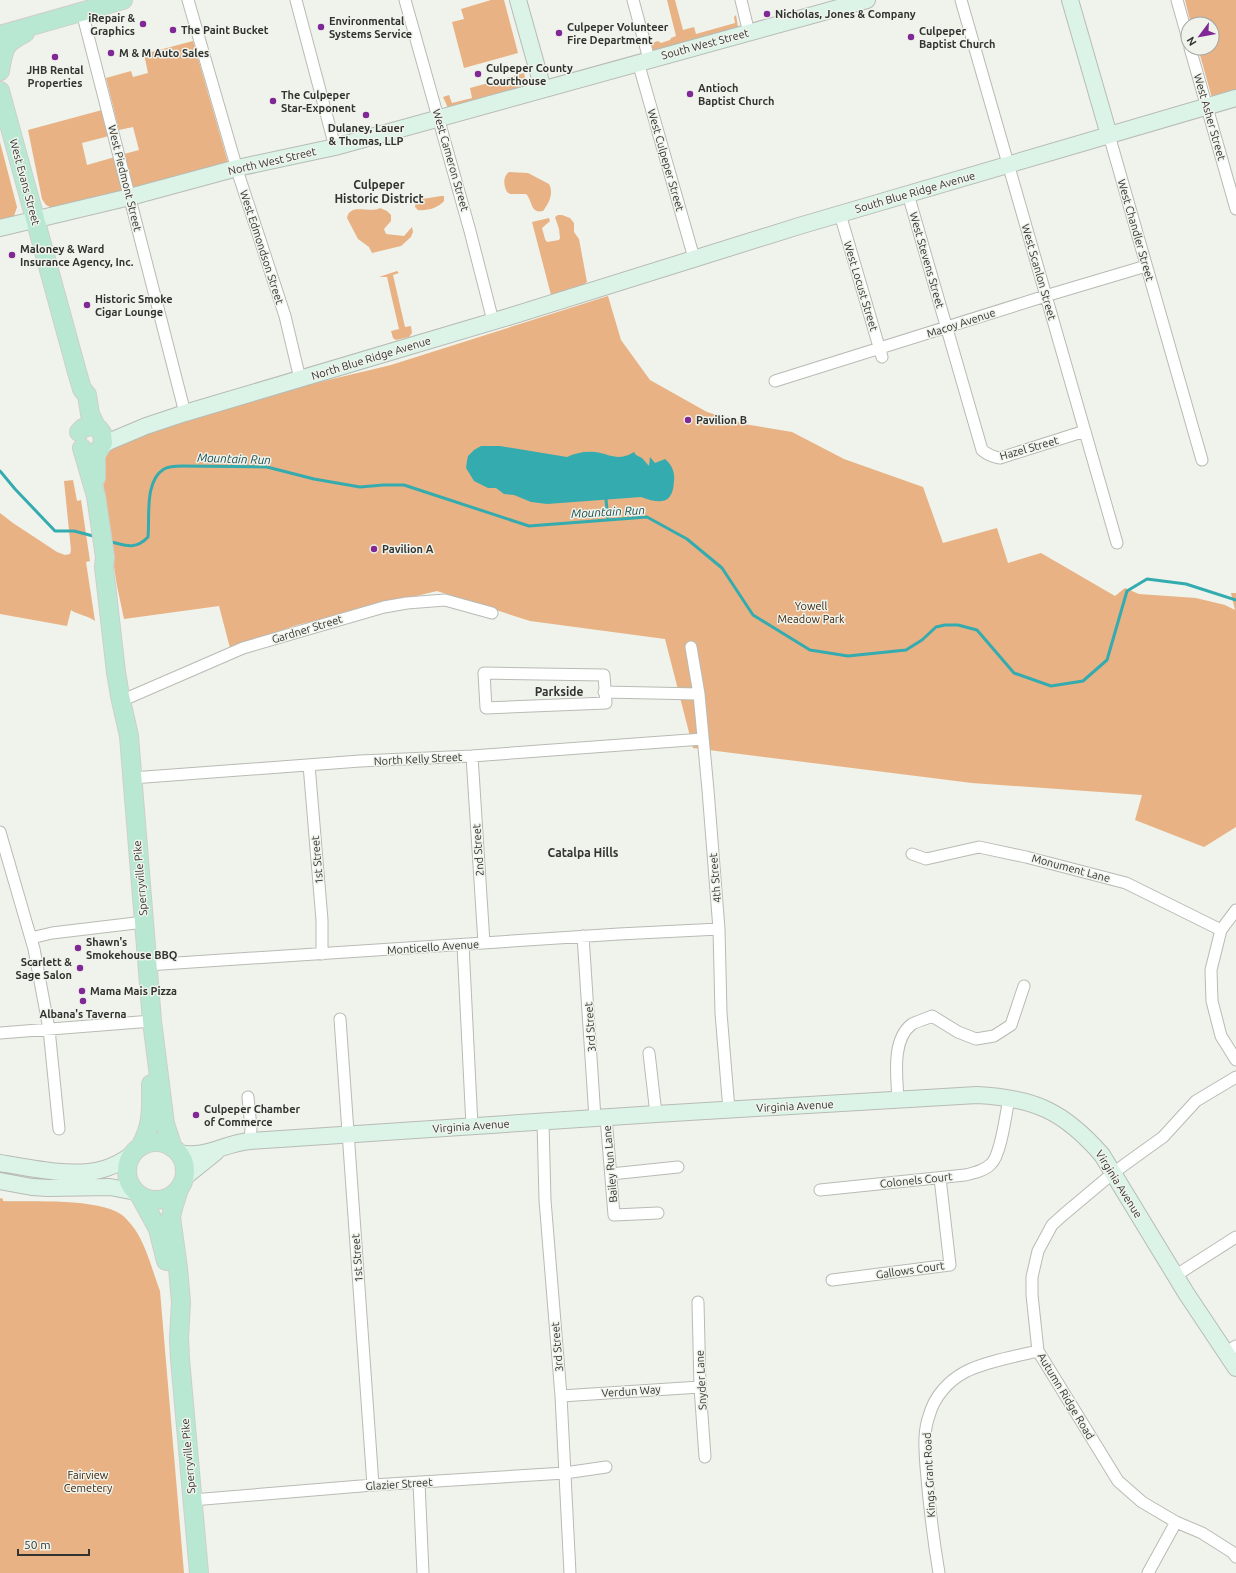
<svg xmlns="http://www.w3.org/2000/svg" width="1236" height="1573" viewBox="0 0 1236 1573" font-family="Ubuntu,sans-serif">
<rect width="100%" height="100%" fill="#eff3eb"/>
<path fill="#e8b284" d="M491,0H504L518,53L464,68L452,22L464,19L461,9Z
M667,0H675L683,30L694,27L696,34L735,23L734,17L736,15L738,27L653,51L650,46L644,23H646L652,43L658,41L661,43L670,40L671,38L676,36Z
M1185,0H1236V91L1212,98L1198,48H1212V24H1191Z
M193,41L229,166L134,191L124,154L139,150L133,127L119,130L106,78L131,71L133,77L148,73L144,54Z
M524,73L527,86L448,108L443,97L449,95L452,103L472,98L470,88Z
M102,110L109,136L82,143L87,165L115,157L124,193L52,208L46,205L42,199L28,130Z
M0,142L17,207L13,219L0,222Z
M509,172L528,173L549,184C554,193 549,203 543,211C530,214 533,201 526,194H510L507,192C504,186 502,177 509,172Z
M441,196H444V201C438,208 427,211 418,210L415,207L416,200Z
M380,208L387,211L391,215V221L384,229L386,234L404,236L412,227L413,232L411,237L401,246L372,253L369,247L358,239L347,218C350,202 370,214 380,208Z
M562,215L570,218L574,223V232L579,239L587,282L582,286L551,295L532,222L549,218L550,221L542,228L545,239L547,242L559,240L560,238L559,229L555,217L558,215Z
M397,271L399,273L393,275L405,327L411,326L412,333L409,337L396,340L393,338L391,331L399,329L387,277H379Z
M608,296L621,340L650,380L707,412L744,424L792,432L844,459L923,487L943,543L997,528L1008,563L1041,553L1115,596L1125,588L1139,594L1196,598L1225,605L1235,610L1231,593H1236V827L1204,847L1135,820L1142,795L972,783L693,748L665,639L530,621L437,591L297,625L230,648L219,606L124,619L117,586L106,514L101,459L108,444L278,392L391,365Z
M73,480L77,501L81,500L90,561L86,562L95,621C87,615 78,615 71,610L67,626L0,614V513L13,523L57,552L65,555L70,554L71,550L64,481Z
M0,1198L3,1199V1201C32,1202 99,1198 122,1215C126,1218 131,1224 134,1228C147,1247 152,1270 160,1291L184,1573H0Z"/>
<path fill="#34acaf" d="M481,446H500L567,457C575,453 585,451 595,452C610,454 618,462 634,452L636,455L642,458L649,466L650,457L655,463L665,459C672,465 675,472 674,481C673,505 660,504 641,497L547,504L531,502L514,495L504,494L496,488H488L474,481L466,468L467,461L468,456L474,450Z"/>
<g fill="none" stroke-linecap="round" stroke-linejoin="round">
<path stroke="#34acaf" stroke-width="3" d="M0,471L15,489L55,531H74L97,537
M606,499L608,520
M108,541C124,545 135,551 148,537C150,518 144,481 164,469C170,466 176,466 182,466L267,467L314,479L360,487L383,485H404L529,526L647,517L687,539L722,568L753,615L810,650L848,656L906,650L922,640L936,627L945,625H958L977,630L1014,673L1051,686L1083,681L1107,660L1127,591L1147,579L1186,584L1236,600"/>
<defs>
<path id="street" d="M188,0L239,176L285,316L300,379
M296,0L335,147
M405,0L470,231L493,321
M633,0L649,59
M741,0L749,33
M961,0L1117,543
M1177,0L1188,39
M82,12L185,413
M1190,48L1236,209
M638,62L694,258
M1109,135L1202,460
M908,194L982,450C988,455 992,457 1000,458L1085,431
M840,214L882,357
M775,381L1052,294L1146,266
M691,647L699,694L708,790L719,929L721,1013L729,1110
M484,673L604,675L606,703L486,708Z
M604,692L699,694
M130,697L243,648L384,607L407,603L445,600L492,613
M472,756L484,943
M309,765L322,920V954
M132,778L360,761L472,756L703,739
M0,832L34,949L49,1029L59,1129
M912,854L926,859L979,847L1026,857L1126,883L1221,930
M1236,910L1221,930L1211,970L1212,1001L1221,1036L1236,1060
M583,936L595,1118
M31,938L52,933L144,922
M463,945L472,1126
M147,965L619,934L719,929
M340,1019L373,1485
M0,1033L152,1021
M649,1053L656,1114
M1236,1077L1196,1101L1163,1137L1113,1173L1063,1215L1052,1225L1038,1251L1032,1277V1295L1038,1351L1118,1481L1142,1502L1176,1522L1202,1533L1232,1552L1236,1557
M248,1097L251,1128L250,1141
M898,1100C897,1077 891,1040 912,1024C918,1021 926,1019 932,1016L958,1032L976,1039L994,1036L1011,1025L1024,986
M606,1117L614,1215L658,1213
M543,1122L545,1200L561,1396L570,1573
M611,1174L678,1167
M820,1190L965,1175C974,1173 984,1171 991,1164C1001,1155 1006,1113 1009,1098
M1175,1276L1236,1237
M832,1280L950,1265L940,1178
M698,1302L700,1387L705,1457
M1225,1353L1236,1346
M561,1396L700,1387
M419,1482L423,1573
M192,1500L373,1485L565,1473L606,1467
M939,1573C933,1538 929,1503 926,1467C925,1450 923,1432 929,1416C934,1397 948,1381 965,1372C983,1362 1017,1356 1038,1351
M1148,1573L1176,1522"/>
<path id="secondary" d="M518,0L543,89
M1070,0L1109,135
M0,228L130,197L237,168L335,147L867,0
M101,446L108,442L146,426L185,413L508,317L799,226L1236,98
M179,1153C206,1159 224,1143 250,1141L656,1114L977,1095C1034,1098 1064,1111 1102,1155L1186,1293L1236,1368
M0,1163C28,1168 72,1177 100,1170C113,1167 123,1161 133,1154
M185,1177L216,1152
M0,1181L32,1187L48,1188L110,1187L136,1192"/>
<path id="primary" d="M0,35L123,0
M0,71C4,47 4,44 25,33
M0,91L77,372L82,389L87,395L90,414L96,427
M79,432L83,428L91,426L98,428L102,433L103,443L96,455V478
M82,448L96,496L105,557L104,567L116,672L120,696L129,736L152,1021L165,1124L173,1148
M127 1171a29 29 0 1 1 58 0a29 29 0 1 1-58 0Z
M140,1147C153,1124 151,1109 151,1084
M179,1189L173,1208L171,1217L178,1268L181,1302L179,1338L180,1359L199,1573
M140,1196L158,1229L166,1261"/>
</defs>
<use href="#street" stroke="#b8bbb4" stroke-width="13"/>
<use href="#secondary" stroke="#b8bbb4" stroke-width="18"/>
<use href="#primary" stroke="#cecece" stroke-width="20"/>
<use href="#street" stroke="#fff" stroke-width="11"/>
<use href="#secondary" stroke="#dcf4e8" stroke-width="16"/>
<use href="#primary" stroke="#b9e8d2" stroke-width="18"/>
</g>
<g fill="#802895" stroke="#eff3eb" stroke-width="1.5">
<circle cx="767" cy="14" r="4"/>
<circle cx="143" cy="24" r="4"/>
<circle cx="321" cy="27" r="4"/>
<circle cx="173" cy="30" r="4"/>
<circle cx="559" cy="33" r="4"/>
<circle cx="911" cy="37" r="4"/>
<circle cx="111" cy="53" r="4"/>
<circle cx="55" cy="57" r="4"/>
<circle cx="478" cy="74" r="4"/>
<circle cx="690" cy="94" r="4"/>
<circle cx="273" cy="101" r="4"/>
<circle cx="366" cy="115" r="4"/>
<circle cx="12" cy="255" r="4"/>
<circle cx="87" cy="305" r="4"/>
<circle cx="688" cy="420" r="4"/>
<circle cx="374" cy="549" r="4"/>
<circle cx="78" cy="948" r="4"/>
<circle cx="80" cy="968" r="4"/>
<circle cx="82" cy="991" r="4"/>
<circle cx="83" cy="1001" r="4"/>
<circle cx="196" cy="1115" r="4"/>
</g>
<g text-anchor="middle" stroke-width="3" stroke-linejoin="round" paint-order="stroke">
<g font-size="11" font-weight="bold" fill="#333431" stroke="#eff3eb" text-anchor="start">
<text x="775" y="18">Nicholas, Jones &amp; Company</text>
<text x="135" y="22" text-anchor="end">iRepair &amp;<tspan x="135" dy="13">Graphics</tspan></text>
<text x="329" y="25">Environmental<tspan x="329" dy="13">Systems Service</tspan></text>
<text x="567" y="31">Culpeper Volunteer<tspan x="567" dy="13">Fire Department</tspan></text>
<text x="181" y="34">The Paint Bucket</text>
<text x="919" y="35">Culpeper<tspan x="919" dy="13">Baptist Church</tspan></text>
<text x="119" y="57">M &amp; M Auto Sales</text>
<text x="486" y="72">Culpeper County<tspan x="486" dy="13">Courthouse</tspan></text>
<text x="55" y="74" text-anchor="middle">JHB Rental<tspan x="55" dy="13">Properties</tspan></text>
<text x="698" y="92">Antioch<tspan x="698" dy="13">Baptist Church</tspan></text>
<text x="281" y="99">The Culpeper<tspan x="281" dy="13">Star-Exponent</tspan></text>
<text x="366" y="132" text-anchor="middle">Dulaney, Lauer<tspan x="366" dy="13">&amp; Thomas, LLP</tspan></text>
<text x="20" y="253">Maloney &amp; Ward<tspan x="20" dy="13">Insurance Agency, Inc.</tspan></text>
<text x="95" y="303">Historic Smoke<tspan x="95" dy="13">Cigar Lounge</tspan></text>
<text x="696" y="424">Pavilion B</text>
<text x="382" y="553">Pavilion A</text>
<text x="86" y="946">Shawn's<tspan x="86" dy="13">Smokehouse BBQ</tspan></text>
<text x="72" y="966" text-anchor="end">Scarlett &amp;<tspan x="72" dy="13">Sage Salon</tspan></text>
<text x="90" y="995">Mama Mais Pizza</text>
<text x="83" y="1018" text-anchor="middle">Albana's Taverna</text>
<text x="204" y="1113">Culpeper Chamber<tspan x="204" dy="13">of Commerce</tspan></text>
</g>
<g font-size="11" fill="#333431" stroke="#eff3eb">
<text transform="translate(705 44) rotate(-15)" y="4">South West Street</text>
<text transform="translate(1210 117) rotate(74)" y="4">West Asher Street</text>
<text transform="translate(451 160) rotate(74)" y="4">West Cameron Street</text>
<text transform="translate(666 160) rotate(74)" y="4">West Culpeper Street</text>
<text transform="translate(272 161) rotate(-13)" y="4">North West Street</text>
<text transform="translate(125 178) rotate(76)" y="4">West Piedmont Street</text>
<text transform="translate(25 182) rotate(75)" y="4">West Evans Street</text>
<text transform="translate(915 192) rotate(-16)" y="4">South Blue Ridge Avenue</text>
<text transform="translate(1136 230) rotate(74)" y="4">West Chandler Street</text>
<text transform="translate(262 247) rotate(72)" y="4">West Edmondson Street</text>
<text transform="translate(927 260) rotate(74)" y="4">West Stevens Street</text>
<text transform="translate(1039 272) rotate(74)" y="4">West Scanlon Street</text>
<text transform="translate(861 286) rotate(73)" y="4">West Locust Street</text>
<text transform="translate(961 323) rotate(-18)" y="4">Macoy Avenue</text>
<text transform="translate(371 358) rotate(-17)" y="4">North Blue Ridge Avenue</text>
<text transform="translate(1029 448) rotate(-16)" y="4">Hazel Street</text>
<text transform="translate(307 629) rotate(-17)" y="4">Gardner Street</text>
<text transform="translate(418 759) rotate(-3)" y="4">North Kelly Street</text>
<text transform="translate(478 850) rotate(-94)" y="4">2nd Street</text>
<text transform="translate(317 860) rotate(-95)" y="4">1st Street</text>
<text transform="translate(1071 868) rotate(15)" y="4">Monument Lane</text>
<text transform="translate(140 878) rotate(-95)" y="4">Sperryville Pike</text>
<text transform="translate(715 878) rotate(-95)" y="4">4th Street</text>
<text transform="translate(433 947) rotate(-4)" y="4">Monticello Avenue</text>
<text transform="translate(590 1027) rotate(-94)" y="4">3rd Street</text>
<text transform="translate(795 1106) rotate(-3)" y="4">Virginia Avenue</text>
<text transform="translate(471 1126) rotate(-4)" y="4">Virginia Avenue</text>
<text transform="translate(610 1164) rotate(-95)" y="4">Bailey Run Lane</text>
<text transform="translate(916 1180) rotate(-6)" y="4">Colonels Court</text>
<text transform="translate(1119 1184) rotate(58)" y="4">Virginia Avenue</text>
<text transform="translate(357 1258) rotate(-94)" y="4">1st Street</text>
<text transform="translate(910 1270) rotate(-8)" y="4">Gallows Court</text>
<text transform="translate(557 1347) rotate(-95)" y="4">3rd Street</text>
<text transform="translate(701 1380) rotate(-93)" y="4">Snyder Lane</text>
<text transform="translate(631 1391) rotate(-4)" y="4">Verdun Way</text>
<text transform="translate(1066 1396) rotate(59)" y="4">Autumn Ridge Road</text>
<text transform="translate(188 1456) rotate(-95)" y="4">Sperryville Pike</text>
<text transform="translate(929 1475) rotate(-93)" y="4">Kings Grant Road</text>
<text transform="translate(399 1484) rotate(-4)" y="4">Glazier Street</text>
</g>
<g font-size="11" fill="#3c230a" stroke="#eff3eb">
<text x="811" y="610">Yowell<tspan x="811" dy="13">Meadow Park</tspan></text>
<text x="88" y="1479">Fairview<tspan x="88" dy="13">Cemetery</tspan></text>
</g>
<g font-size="12" font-weight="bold" fill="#333431" stroke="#eff3eb">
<text x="379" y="189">Culpeper<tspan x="379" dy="14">Historic District</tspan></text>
<text x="559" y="696">Parkside</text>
<text x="583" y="857">Catalpa Hills</text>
</g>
<g font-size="12" font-style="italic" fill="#1a4c4e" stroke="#eff3eb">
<text transform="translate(234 459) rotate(2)" y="4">Mountain Run</text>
<text transform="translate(608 512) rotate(-3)" y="4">Mountain Run</text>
</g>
</g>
<g transform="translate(1200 36) rotate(238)"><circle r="19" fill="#eff3eb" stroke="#a4a7a1"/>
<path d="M0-3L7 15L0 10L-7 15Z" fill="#802895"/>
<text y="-6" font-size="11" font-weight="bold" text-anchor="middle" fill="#333431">N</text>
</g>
<path d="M18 1549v6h71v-6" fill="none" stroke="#333431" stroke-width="2"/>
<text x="24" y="1549" font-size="12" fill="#333431" stroke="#eff3eb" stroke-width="3" paint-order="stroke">50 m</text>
</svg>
